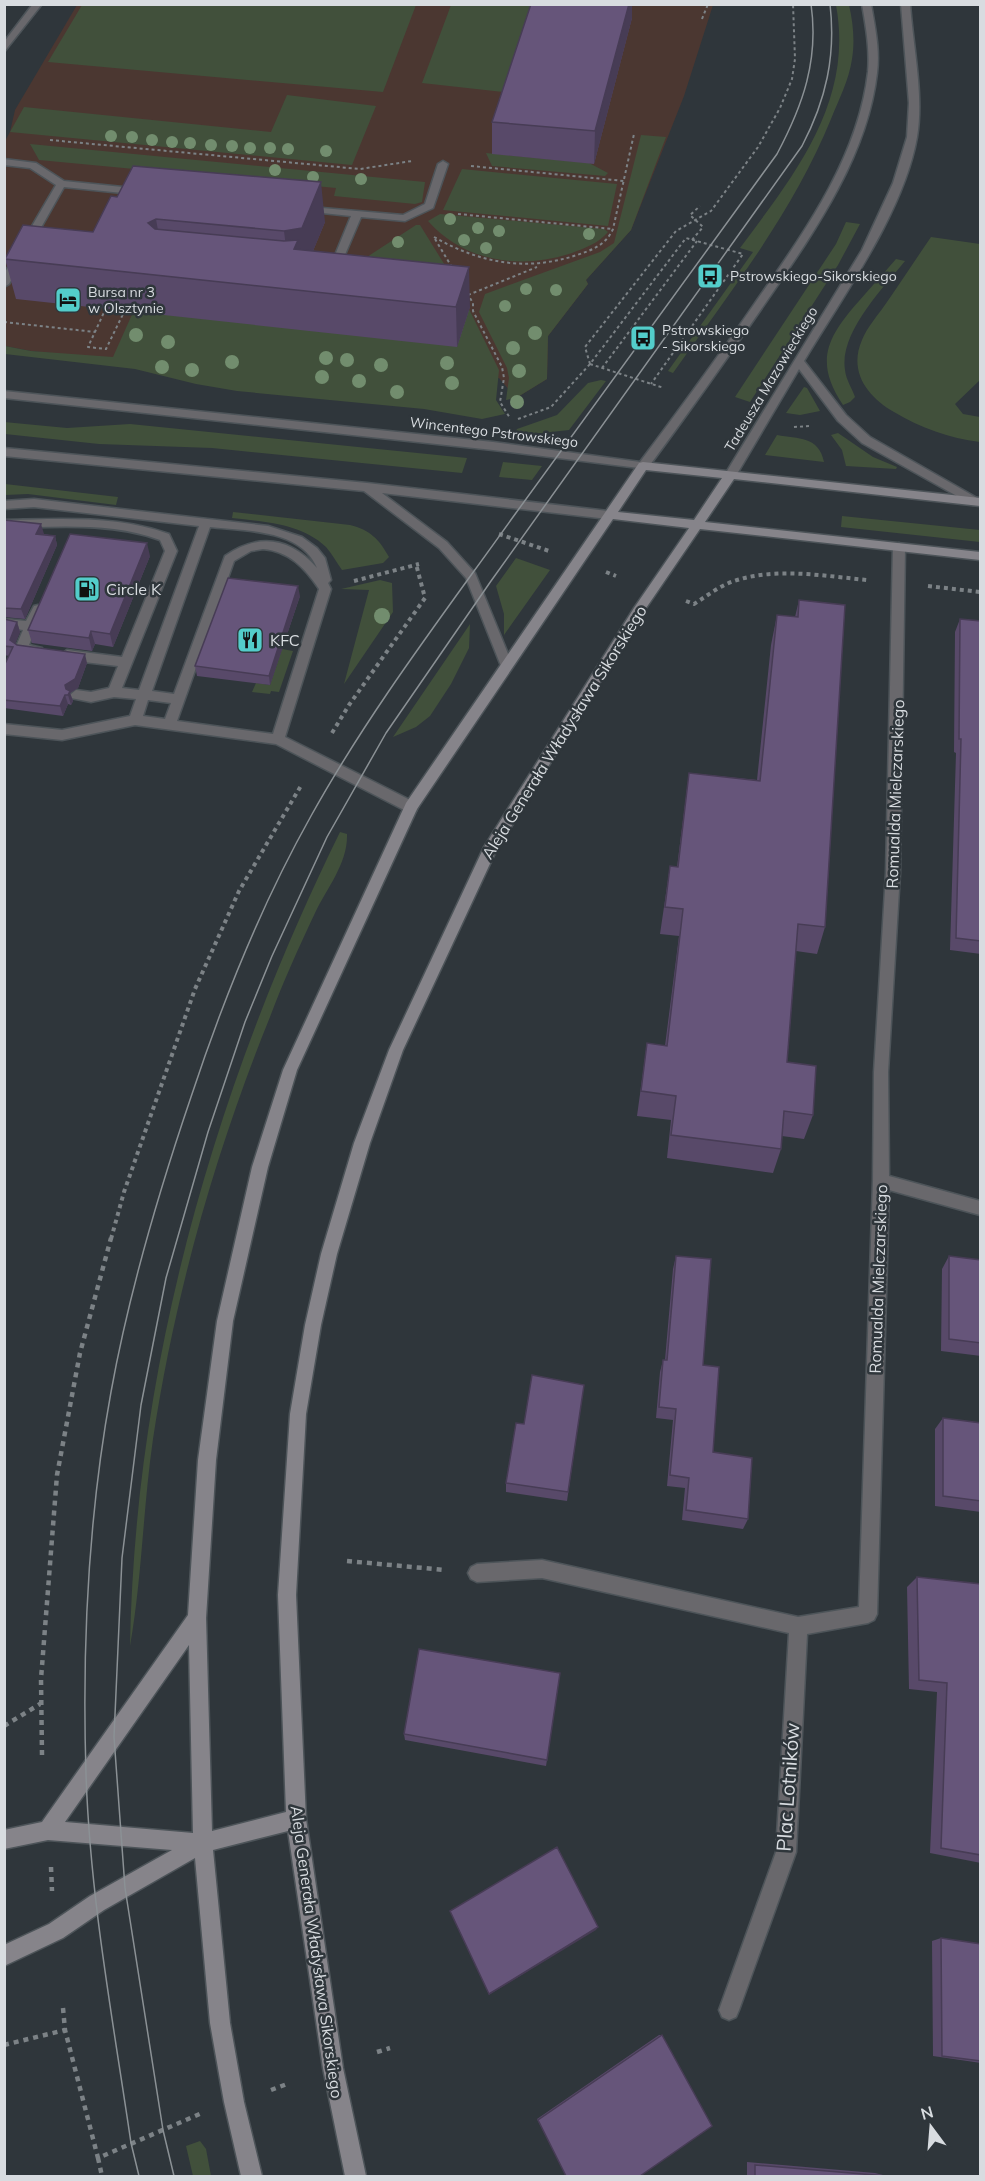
<svg xmlns="http://www.w3.org/2000/svg" width="985" height="2181" viewBox="0 0 985 2181" font-family="Mulish,sans-serif">
<rect width="100%" height="100%" fill="#2f363b"/>
<path fill="#4b3731" d="M77,5H713L684,96L631,230L586,280L588,284L548,336L547,379L516,398L499,378L424,390L31,351L5,346L4,143L10,132L15,110Z"/>
<path fill="#41503b" d="M82,5V4L416,5L383,92L48,62Z
M451,5H533L512,93L422,83Z
M836,5H849C853,22 855,41 852,59C849,80 839,99 831,119C793,212 731,291 673,373L668,371L753,252L740,248C794,175 854,102 836,5Z
M287,95L376,106L352,165L10,132L24,107L271,132Z
M641,135L666,137L631,230L586,280L588,284L548,336L547,379L516,398L506,400L509,378L507,368L479,312L485,294L600,252L614,243Z
M30,144L425,182L422,202L415,204L334,196L336,188L39,160Z
M486,153L589,163L608,173L605,176L492,166Z
M462,169L617,184L608,226L443,210Z
M440,214L604,229L608,232C599,243 585,248 572,253C521,270 464,262 428,221Z
M846,222L860,224L838,265L750,402L735,397L836,244Z
M416,225H420L464,296L347,270Z
M931,237L980,244V380L955,404L963,414L980,417V442C949,438 921,428 894,412C868,397 848,372 862,340C867,327 879,314 887,302C902,280 916,259 931,237Z
M896,259L905,261C883,288 839,333 845,370C846,380 852,388 855,397L850,402L843,405C814,362 827,337 859,301C871,287 884,273 896,259Z
M469,309L499,370L496,400L505,414L482,419L424,409L237,391L196,384L135,369L5,354V346L31,351L113,357L134,310Z
M601,380L606,381L569,430L533,434L515,433L517,429L557,415L588,383Z
M804,387L807,388L820,411L800,415L786,413Z
M4,422L67,428L130,424L467,458L462,473L212,448L99,444L5,434Z
M838,433L873,457L897,467L896,469L846,466L842,450L831,435Z
M777,435C798,439 819,436 824,462L765,455Z
M503,462L542,466L532,480L499,477Z
M4,484H5L118,497L116,505L28,494L5,495Z
M233,512L350,525C370,530 379,539 389,557L383,563L342,570C337,563 332,554 326,547C301,523 264,522 232,518Z
M842,516L980,530V542L841,527Z
M516,558L550,570L504,635V614L496,586Z
M380,580L392,583L393,612L344,684L369,590L341,589Z
M470,624L469,648L451,684L430,716L416,727L393,737Z
M282,649L293,651L279,692L271,691L270,694L252,692L256,683L270,685Z
M340,832L347,834C348,863 327,888 315,913C299,947 283,982 270,1017C215,1153 175,1294 153,1439C143,1508 142,1578 130,1646C135,1364 216,1084 340,832Z
M200,2141L206,2149L211,2176H193L186,2146Z"/>
<g fill="none" stroke-linecap="round" stroke-linejoin="round">
<defs>
<path id="service" d="M33,4H42L4,52V42Z
M4,159L36,163L64,181L142,189L147,192L142,195L64,187L9,284L4,287V274L56,185L30,168L4,165Z
M443,161L448,164L433,208L405,221L361,217L341,264L330,269H322V265L333,260L351,216L303,211L298,208L299,206L403,215L425,204L438,164Z
M34,499L268,526L302,537L317,548L325,558L331,580L328,583L331,589L285,737L416,803L418,807L416,811H406L276,744L135,725L62,740L4,734V724L62,730L130,716L136,699L114,697L91,702L71,698L70,695L76,690L91,692L109,688L118,666L67,660L61,655L67,650L122,657L165,551L160,540C112,522 55,527 4,528V520C60,519 117,515 169,534L177,551L122,688L139,690L199,526L34,507L4,509V501ZM210,527C246,531 301,529 317,568C290,537 258,533 225,556L174,694L152,691ZM263,549C289,551 305,568 319,589L273,734L177,721L234,561L251,551ZM148,700L171,703L165,719L143,716Z
M38,605L44,609L29,645L42,648L44,651L38,655L17,652L15,649L23,630L4,627V619L26,621L34,606Z"/>
<path id="minor" d="M899,543L905,547L900,873L888,1072L889,1176L980,1201V1215L889,1190L877,1614L874,1620L868,1623L807,1634L796,1852L739,2010L736,2017L729,2020L722,2017L719,2010L776,1852L789,1633L542,1578L477,1582L471,1579L468,1573L471,1567L477,1564L542,1560L798,1617L859,1607L873,1181L874,1072L886,873L893,547Z"/>
<path id="tertiary" d="M862,4H871C875,27 880,50 877,73C867,159 812,235 764,305C726,360 687,415 647,469L493,450L4,398V391L493,442L640,462C679,410 718,357 755,303C803,234 858,159 868,72C870,50 866,27 862,4Z
M901,4H910C913,47 924,95 917,137C904,212 843,296 804,361L846,415L870,437L977,498V504L973,505L862,443L838,421L799,369L734,479H726L724,476L862,250L893,183L907,137L909,103Z
M4,448L367,483L608,511L614,515L608,519L382,493L447,542L475,573L513,666L507,671L501,666L466,578L439,548L364,491L4,456Z"/>
<path id="secondary" d="M643,462L980,498V506L734,479L705,522L980,552V560L700,529L642,614L495,853L403,1050L370,1143L337,1254L321,1325L306,1414L296,1595L306,1819L343,2068L366,2176H345L323,2068L288,1831L213,1850L230,2023L244,2102L262,2176H241L224,2102L210,2023L195,1858L104,1910L63,1938L4,1966V1945L49,1924L90,1896L172,1850L48,1840L4,1849V1830L42,1822L188,1615L198,1460L217,1321L252,1167L283,1070L406,803L639,463ZM646,470L722,478L694,520L618,512ZM613,519L689,528L634,608L484,847L389,1050L354,1143L321,1254L305,1325L290,1414L278,1595L286,1812L212,1831L206,1618L216,1460L233,1321L268,1167L297,1070L417,809ZM189,1645L193,1833L65,1822Z"/>
</defs>
<use href="#service" stroke="#4d5459" stroke-width="3"/>
<use href="#minor" stroke="#4d5459" stroke-width="3"/>
<use href="#tertiary" stroke="#4d5459" stroke-width="3"/>
<use href="#secondary" stroke="#4d5459" stroke-width="3"/>
<path stroke="#7c8286" stroke-width="2" stroke-dasharray="3 3" stroke-linecap="butt" d="M702,19L708,4
M50,140L360,169L412,161
M471,166L624,181
M458,214L613,229
M434,237C480,263 526,272 577,255C592,250 606,245 613,229L634,134
M435,239L453,269
M692,240L703,227L690,215L700,206
M467,293L473,303V311L502,367L504,378L500,402L510,418
M468,295L537,267
M106,308L88,347L106,349L125,310
M4,322L95,332
M590,364L585,347L676,231L711,211L758,147L780,108L792,79L795,59L793,4
M590,364L664,388
M602,368L697,241
M518,419L551,407L590,364L686,238L743,254L651,384
M794,427L810,426"/>
<path stroke="#7c8286" stroke-width="4" stroke-dasharray="4 4" stroke-linecap="butt" d="M499,534L549,551
M606,572L616,576
M354,581L419,564
M928,586L980,592
M686,601L694,604C707,596 719,586 734,581C776,567 824,576 867,580
M332,733L349,705L425,598L416,564
M111,1239L124,1192L195,989L239,891L302,784"/>
<path stroke="#7c8286" stroke-width="4.5" stroke-dasharray="5 5" stroke-linecap="butt" d="M347,1561L445,1570
M4,1726L40,1704
M42,1755L41,1679L57,1475L80,1353L111,1238
M51,1867L52,1891
M63,2008L65,2030L98,2158L202,2113
M4,2045L65,2030
M377,2052L390,2048
M271,2090L287,2084
M98,2158L102,2176"/>
<use href="#service" fill="#69686c" fill-rule="evenodd"/>
<use href="#minor" fill="#69686c" fill-rule="evenodd"/>
<use href="#tertiary" fill="#69686c" fill-rule="evenodd"/>
<use href="#secondary" fill="#86848a" fill-rule="evenodd"/>
<path stroke="#8b9195" stroke-width="1.5" d="M139,2176L131,2143C113,2020 90,1898 86,1774C82,1647 88,1518 111,1392C129,1292 158,1194 191,1097C223,1000 261,905 311,816C370,710 443,615 513,517C601,396 689,275 777,154C803,105 819,60 811,4
M174,2176L163,2130L125,1888L114,1737L122,1558L141,1405L166,1278L208,1132L245,1022L272,956L327,837L386,733L491,581L802,146C826,100 836,56 830,4"/>
</g>
<g fill="#728d6e">
<circle cx="111" cy="136" r="6"/>
<circle cx="132" cy="137" r="6"/>
<circle cx="152" cy="140" r="6"/>
<circle cx="172" cy="142" r="6"/>
<circle cx="190" cy="143" r="6"/>
<circle cx="211" cy="145" r="6"/>
<circle cx="232" cy="146" r="6"/>
<circle cx="250" cy="148" r="6"/>
<circle cx="270" cy="148" r="6"/>
<circle cx="288" cy="149" r="6"/>
<circle cx="326" cy="151" r="6"/>
<circle cx="275" cy="170" r="6"/>
<circle cx="313" cy="177" r="6"/>
<circle cx="361" cy="179" r="6"/>
<circle cx="450" cy="219" r="6"/>
<circle cx="478" cy="228" r="6"/>
<circle cx="499" cy="231" r="6"/>
<circle cx="589" cy="234" r="6"/>
<circle cx="464" cy="240" r="6"/>
<circle cx="398" cy="242" r="6"/>
<circle cx="486" cy="248" r="6"/>
<circle cx="526" cy="289" r="6"/>
<circle cx="556" cy="290" r="6"/>
<circle cx="505" cy="306" r="6"/>
<circle cx="535" cy="333" r="7"/>
<circle cx="136" cy="335" r="7"/>
<circle cx="168" cy="342" r="7"/>
<circle cx="513" cy="348" r="7"/>
<circle cx="326" cy="358" r="7"/>
<circle cx="347" cy="360" r="7"/>
<circle cx="232" cy="362" r="7"/>
<circle cx="447" cy="363" r="7"/>
<circle cx="381" cy="365" r="7"/>
<circle cx="162" cy="367" r="7"/>
<circle cx="192" cy="370" r="7"/>
<circle cx="519" cy="371" r="7"/>
<circle cx="322" cy="377" r="7"/>
<circle cx="359" cy="381" r="7"/>
<circle cx="452" cy="383" r="7"/>
<circle cx="397" cy="392" r="7"/>
<circle cx="517" cy="402" r="7"/>
<circle cx="382" cy="616" r="8"/>
</g>
<path fill="#584969" d="M531,4H632V18L594,164L492,154V122Z
M111,196L325,222L313,251L470,307L457,347L16,299L5,259L93,232Z
M4,520L44,534L55,536L57,545L25,619L4,617Z
M150,556L113,647L95,644L92,651L32,643L28,630Z
M300,596L270,685L197,676L195,666Z
M799,600L825,927L817,954L796,951L787,1062L813,1115L804,1139L782,1136L781,1149L773,1173L667,1158L671,1120L637,1116L647,1043L665,1046L679,936L660,934L670,866L677,867L689,773L757,780L771,645L777,615L795,617Z
M4,619L17,622L20,632L15,644L17,645L87,663L78,688L70,693L73,701L71,705L68,704L63,716L4,708V666L9,656L4,655Z
M960,619L981,621V954L950,950L956,753L954,752L955,632Z
M676,1256L703,1365L713,1452L748,1519L743,1529L682,1520L685,1488L667,1486L673,1420L656,1418L660,1372L663,1360H665L673,1269Z
M949,1256L981,1260V1356L941,1351L942,1269Z
M584,1385L567,1501L506,1492V1483L524,1424Z
M943,1418L981,1423V1512L935,1506V1429Z
M917,1577L981,1584V1863L930,1853L937,1692L909,1689L907,1587Z
M404,1734L547,1760L546,1766L405,1740Z
M941,1938L981,1944V2063L933,2056L932,1941Z
M659,2035H662L566,2176L537,2119Z
M747,2162L875,2173L887,2176H747Z"/>
<path fill="#473c55" d="M629,4H632V18L594,164L595,131Z
M321,182L325,222L306,268L289,271L284,231Z
M156,219L163,259L148,223Z
M469,267L470,307L457,347L456,307Z
M41,524L44,534H36Z
M55,536L57,545L25,619L21,609Z
M147,543L150,556L113,647L110,634Z
M298,586L300,596L270,685L269,676Z
M17,622L20,632L13,649L10,640Z
M91,631L95,644L92,651L89,638Z
M85,654L87,663L78,688L70,693L73,701L71,705L65,685Z
M65,695L68,704L63,716L60,706Z
M598,1927L596,1930L489,1995V1994Z"/>
<path fill="#66557a" stroke="#473c55" stroke-width="1.5" d="M531,4H629L595,131L492,122Z
M133,166L321,182L302,228L284,231L156,219L148,223L155,229L284,241L298,240L294,249L469,267L456,307L5,259L23,225L93,232L111,196L117,197Z
M4,520L41,524L36,534L55,536L21,609L4,608Z
M70,534L147,543L110,634L91,631L89,638L28,630Z
M228,578L298,586L269,676L195,666Z
M799,600L845,605L825,927L798,924L787,1062L816,1066L813,1115L784,1111L781,1149L671,1135L676,1096L641,1091L647,1043L667,1046L683,909L665,907L670,866L678,867L689,773L760,781L777,615L798,617Z
M4,619L17,622L10,640L17,645L85,654L75,679L65,685L66,689L70,691L68,695H65L60,706L4,700V666L13,647L4,646Z
M960,619L981,621V941L956,938L961,739H959Z
M676,1256L711,1259L703,1365L719,1367L713,1452L752,1458L748,1519L686,1510L689,1478L670,1475L676,1409L659,1407L663,1360H667Z
M949,1256L981,1260V1343L949,1339Z
M532,1375L584,1385L568,1492L506,1483L516,1423L524,1424Z
M943,1418L981,1423V1501L943,1496Z
M917,1577L981,1584V1855L941,1848L947,1683L919,1680Z
M419,1649L560,1673L547,1760L404,1734Z
M557,1847L598,1927L489,1994L450,1911Z
M941,1938L981,1944V2061L942,2056Z
M662,2035L712,2126L640,2176H566L538,2120Z
M755,2165L886,2176H755Z"/>
<defs>
<symbol id="bus-square" viewBox="-11 -11 22 22"><rect x="-9" y="-9" width="18" height="18" rx="4" fill="#53cdca" stroke="#2f363b"/><path d="M-5-6H5V4H4V6H2V4H-2V6H-4V4H-5ZM-3.5-4V0h7V-4ZM-3.5 1.2v1.5H-2V1.2ZM2 1.2v1.5H3.5V1.2Z" fill="#111"/></symbol>
<symbol id="hotel-square" viewBox="-11 -11 22 22"><rect x="-9" y="-9" width="18" height="18" rx="4" fill="#53cdca" stroke="#2f363b"/><path d="M-6-4.5h1.5V1H6V5H4.5V3h-9V5H-6ZM-4 0a1.8 1.8 0 1 1 3.6 0ZM.5 0V-2.5h3Q6-2.5 6 0Z" fill="#111"/></symbol>
<symbol id="fuel-square" viewBox="-11 -11 22 22"><rect x="-9" y="-9" width="18" height="18" rx="4" fill="#53cdca" stroke="#2f363b"/><path d="M-5.5-6h7V0h2V4h1.3V-2.5L3-4.5l.8-.8L6-3V5H2.5V1h-1V6h-7ZM-4.2-4.7v3.2H.2V-4.7Z" fill="#111"/></symbol>
<symbol id="restaurant-square" viewBox="-11 -11 22 22"><rect x="-9" y="-9" width="18" height="18" rx="4" fill="#53cdca" stroke="#2f363b"/><path d="M-5-6h1v4h1v-4h1v4h1v-4h1v5L-1.5 .5V6h-2V.5L-5-1ZM5-6V6H3V1.5H1.5Q1.5-4 5-6Z" fill="#111"/></symbol>
</defs>
<g fill-rule="evenodd">
<use href="#bus-square" x="695" y="261" width="30" height="30"/>
<use href="#hotel-square" x="53" y="285" width="30" height="30"/>
<use href="#bus-square" x="628" y="323" width="30" height="30"/>
<use href="#fuel-square" x="72" y="574" width="30" height="30"/>
<use href="#restaurant-square" x="235" y="625" width="30" height="30"/>
</g>
<g text-anchor="middle" stroke-width="5" stroke-linejoin="round" paint-order="stroke">
<g font-size="14" fill="#d8dce0" stroke="#2f363b" text-anchor="start">
<text x="730" y="281">Pstrowskiego-Sikorskiego</text>
<text x="88" y="297">Bursa nr 3<tspan x="88" dy="16">w Olsztynie</tspan></text>
<text x="662" y="335">Pstrowskiego<tspan x="662" dy="16">- Sikorskiego</tspan></text>
</g>
<g font-size="14" fill="#d8dce0" stroke="#2f363b">
<text transform="translate(771 379) rotate(-59)" y="5">Tadeusza Mazowieckiego</text>
<text transform="translate(494 432) rotate(7)" y="5">Wincentego Pstrowskiego</text>
</g>
<g font-size="16" fill="#d8dce0" stroke="#2f363b" text-anchor="start">
<text x="106" y="595">Circle K</text>
<text x="270" y="646">KFC</text>
</g>
<g font-size="16" fill="#d8dce0" stroke="#2f363b">
<text transform="translate(564 732) rotate(-58)" y="6">Aleja Generała Władysława Sikorskiego</text>
<text transform="translate(895 794) rotate(-88)" y="6">Romualda Mielczarskiego</text>
<text transform="translate(878 1279) rotate(-88)" y="6">Romualda Mielczarskiego</text>
<text transform="translate(317 1952) rotate(82)" y="6">Aleja Generała Władysława Sikorskiego</text>
</g>
<g font-size="20" fill="#d8dce0" stroke="#2f363b">
<text transform="translate(788 1787) rotate(-86)" y="7">Plac Lotników</text>
</g>
</g>
<rect width="985" height="2181" fill="none" stroke="#d8dce0" stroke-width="12"/>
<g transform="translate(931 2127) rotate(344)" stroke="#2f363b" stroke-width="4.5" paint-order="stroke">
<path d="M0-4.5L10 22L0 15L-10 22Z" fill="#d8dce0"/>
<text y="-9" font-size="16" font-weight="bold" text-anchor="middle" fill="#d8dce0">N</text>
</g>
</svg>
